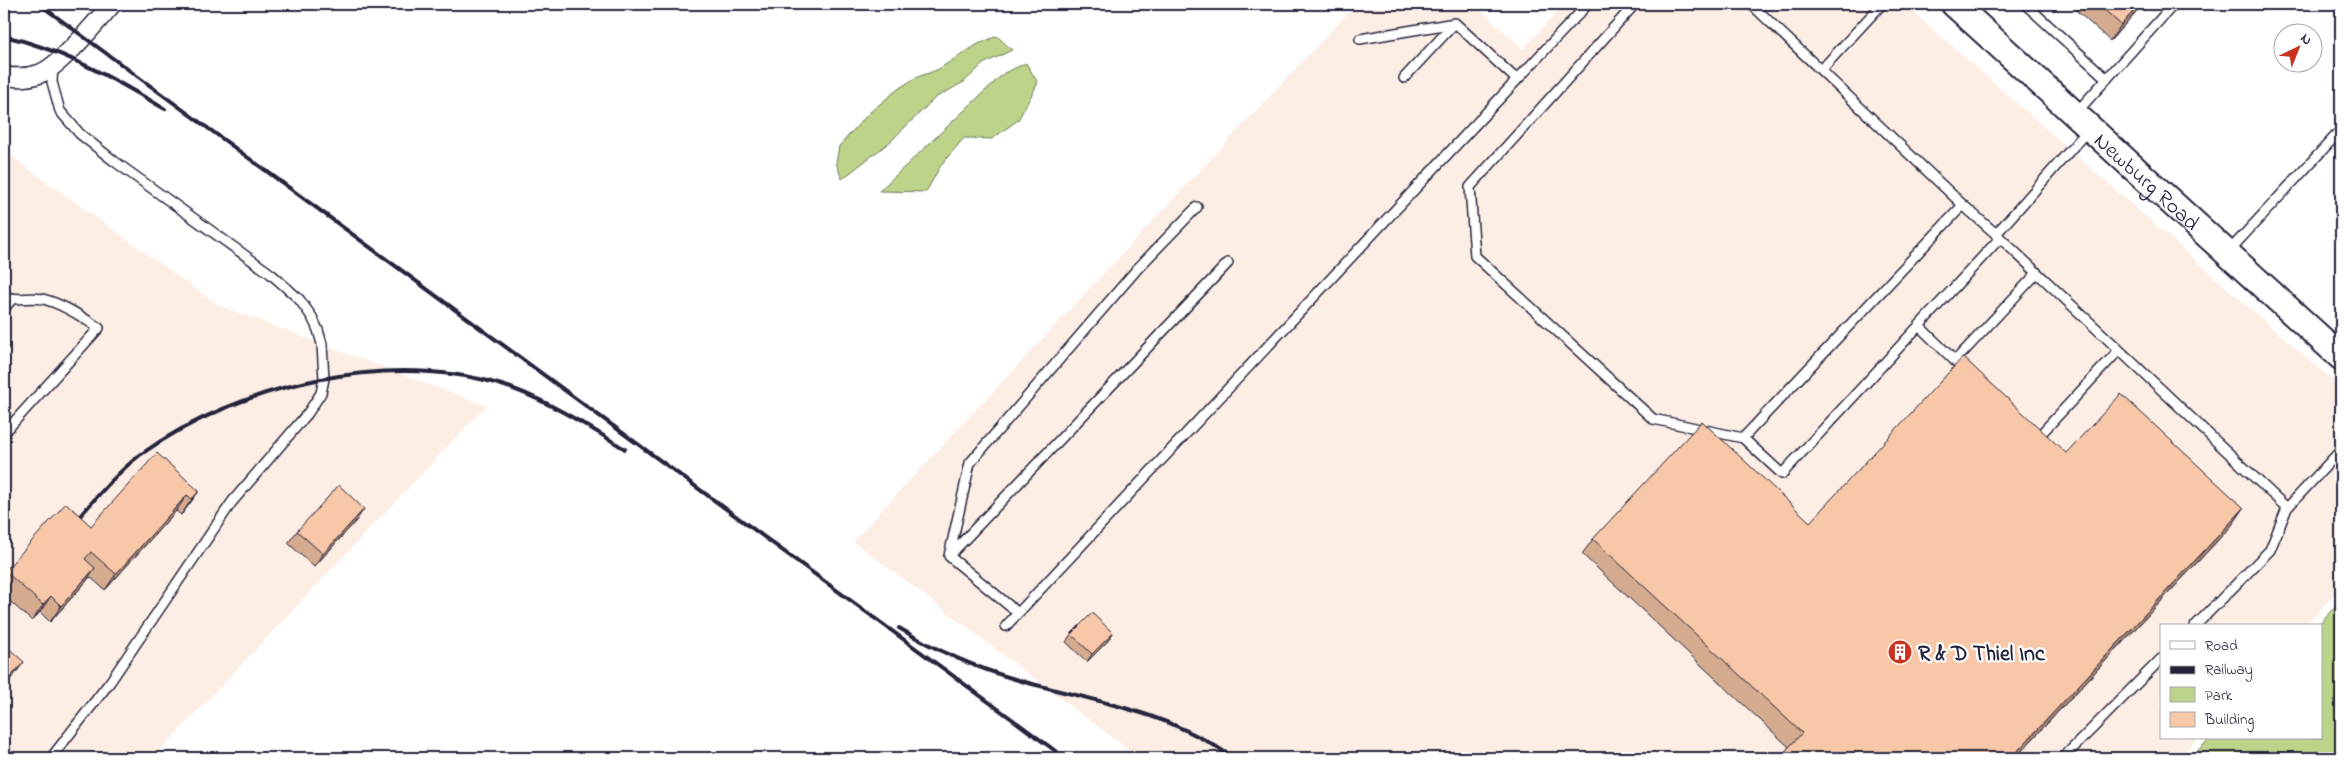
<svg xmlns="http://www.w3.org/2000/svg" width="2345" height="762" viewBox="0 0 2345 762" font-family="'Indie Flower',sans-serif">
<rect width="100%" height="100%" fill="#fff"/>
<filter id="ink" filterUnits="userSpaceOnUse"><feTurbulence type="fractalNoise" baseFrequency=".02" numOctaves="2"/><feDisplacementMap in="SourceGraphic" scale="10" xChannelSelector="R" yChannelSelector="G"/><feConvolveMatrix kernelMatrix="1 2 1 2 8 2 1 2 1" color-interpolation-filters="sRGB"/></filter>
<g filter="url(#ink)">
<path fill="#fdeee5" d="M1356,4H1474L1523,49L1564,4H1904L2341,388V587L2305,626H2161V738H2198L2179,758H1139L853,541Z
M11,156L218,305L486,406L153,758H4V164Z"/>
<path fill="#bdd389" stroke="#707a62" d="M997,36L1012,50L983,64L964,82L935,98L891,141L842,179L836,163L839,146L869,113L898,89L915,78L937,70L978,44Z
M1026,63L1038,83L1018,120L992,139L964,138L941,165L926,192L879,191L1004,73Z
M2341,600V758H2191L2210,738H2321V626H2317Z"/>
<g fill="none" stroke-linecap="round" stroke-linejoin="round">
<defs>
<path id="lane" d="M1635,4L1470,187L1475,256L1653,419L1743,438L1963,205L1751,4
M2025,4L2107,79
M1360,39L1455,23
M1822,69L1882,4
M1404,78L1455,23L1516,79
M2075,114L2174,4
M2088,130L1996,234L2287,508L2341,450
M1963,205L1996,234
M2229,251L2341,130
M4,296C17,302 29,296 43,299C63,304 82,317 99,328L4,433
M4,309L12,299
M1919,326L1955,361
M1966,371L1955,361L2037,273
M2036,433L2039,436L2119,350
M1743,438L1782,474L2000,238
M949,556L970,463L1138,268L1197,207
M1018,613L949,556L1228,263
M1006,626L1588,4
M2195,626L2270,550L2287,508
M51,758L110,682L232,502L308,413L321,393L324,379L322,344L318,330L312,317L299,299L271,274L114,161L80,134L60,111L52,82L53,66
M2063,758L2161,659"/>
<path id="street" d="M4,76C15,78 27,78 39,74C60,67 96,22 112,4"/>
<g id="secondary">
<path id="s1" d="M1954,4L2341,357"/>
</g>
</defs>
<use href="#lane" stroke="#22223b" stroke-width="12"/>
<use href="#street" stroke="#22223b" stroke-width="21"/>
<use href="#secondary" stroke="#22223b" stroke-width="29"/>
<use href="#lane" stroke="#fff" stroke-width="9"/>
<use href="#street" stroke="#fff" stroke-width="18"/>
<use href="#secondary" stroke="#fff" stroke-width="25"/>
<path stroke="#22223b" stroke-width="4" d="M39,4L1065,758
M4,36C62,49 114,79 165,109
M71,526C93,502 115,474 140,455C238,384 395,347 511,388C552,403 589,427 625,449
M899,628C937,651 976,668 1018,680C1091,701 1170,711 1233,758"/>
</g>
<path fill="#d5ab90" stroke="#22223b" d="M2069,4H2143L2110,41Z
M2066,453L2244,508L2233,524L2015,758H1779L1789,747L1582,554L1593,539L1810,522Z
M199,491L188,506L181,515L176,511L105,590L90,577L84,584L50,622L40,612L32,621L4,596V574L5,571L91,526Z
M356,521L314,567L288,543L297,531Z
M1113,633L1107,642L1087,662L1066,642L1071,634Z"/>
<path fill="#ae8b76" stroke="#22223b" d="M2140,4H2143L2110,41L2121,25Z
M199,491L188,506L181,515L192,499Z
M187,495L176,511L105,590L116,574Z
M2244,508L2233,524L2015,758H2011Z
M364,509L356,521L314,567L323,554Z
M95,568L84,584L50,622L61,606Z
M51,596L40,612L32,621L43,605Z
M1113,633L1107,642L1087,662L1092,654Z
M24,662L15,674L4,687V684Z"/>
<path fill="#f8c7a8" stroke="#22223b" d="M2098,4H2140L2121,25Z
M1963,357L2066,453L2121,394L2244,508L2011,758H1779L1802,733L1593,539L1702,421L1810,522Z
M157,453L199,491L192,499L187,495L116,574L91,552L85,559L95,568L61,606L51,596L43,605L5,571L66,503L91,526Z
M339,485L364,509L323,554L297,531Z
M1092,613L1113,633L1092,654L1071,634Z
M4,644L24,662L4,684Z"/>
</g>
<defs>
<symbol id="building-disc" viewBox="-11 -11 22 22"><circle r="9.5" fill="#c8321e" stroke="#fff"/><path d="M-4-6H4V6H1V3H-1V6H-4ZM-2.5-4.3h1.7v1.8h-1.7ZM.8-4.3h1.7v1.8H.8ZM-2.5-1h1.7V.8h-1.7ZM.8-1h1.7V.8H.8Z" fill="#fff"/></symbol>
</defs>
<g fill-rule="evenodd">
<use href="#building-disc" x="1886" y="638" width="28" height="28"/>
</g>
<g text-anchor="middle" stroke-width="4.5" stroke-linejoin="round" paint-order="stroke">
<g font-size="22" fill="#22223b" stroke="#fff">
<text dy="8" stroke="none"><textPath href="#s1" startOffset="262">Newburg Road</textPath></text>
</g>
<g font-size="22" font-weight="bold" fill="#22223b" stroke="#fff" text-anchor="start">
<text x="1918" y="660">R &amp; D Thiel Inc</text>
</g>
</g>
<rect width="2345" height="762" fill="none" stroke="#fff" stroke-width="20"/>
<rect x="10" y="10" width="2325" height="742" fill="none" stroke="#22223b" stroke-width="2" filter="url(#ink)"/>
<rect x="2160" y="624" width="162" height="115" fill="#ffffff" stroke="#a7a7b1"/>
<rect x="2170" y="641" width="25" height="8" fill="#ffffff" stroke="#a7a7b1"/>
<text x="2205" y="650" font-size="15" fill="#22223b">Road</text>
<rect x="2170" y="666" width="25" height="8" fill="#22223b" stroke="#a7a7b1"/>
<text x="2205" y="674" font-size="15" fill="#22223b">Railway</text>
<rect x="2170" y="687" width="25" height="15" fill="#bdd389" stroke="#a7a7b1"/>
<text x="2205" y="700" font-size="15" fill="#22223b">Park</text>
<rect x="2170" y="712" width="25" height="15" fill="#f8c7a8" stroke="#a7a7b1"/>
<text x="2205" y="724" font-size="15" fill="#22223b">Building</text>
<g transform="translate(2298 48) rotate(43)"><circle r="24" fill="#ffffff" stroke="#a7a7b1"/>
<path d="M0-4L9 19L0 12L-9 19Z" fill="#c8321e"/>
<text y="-8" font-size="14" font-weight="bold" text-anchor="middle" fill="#22223b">N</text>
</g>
</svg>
